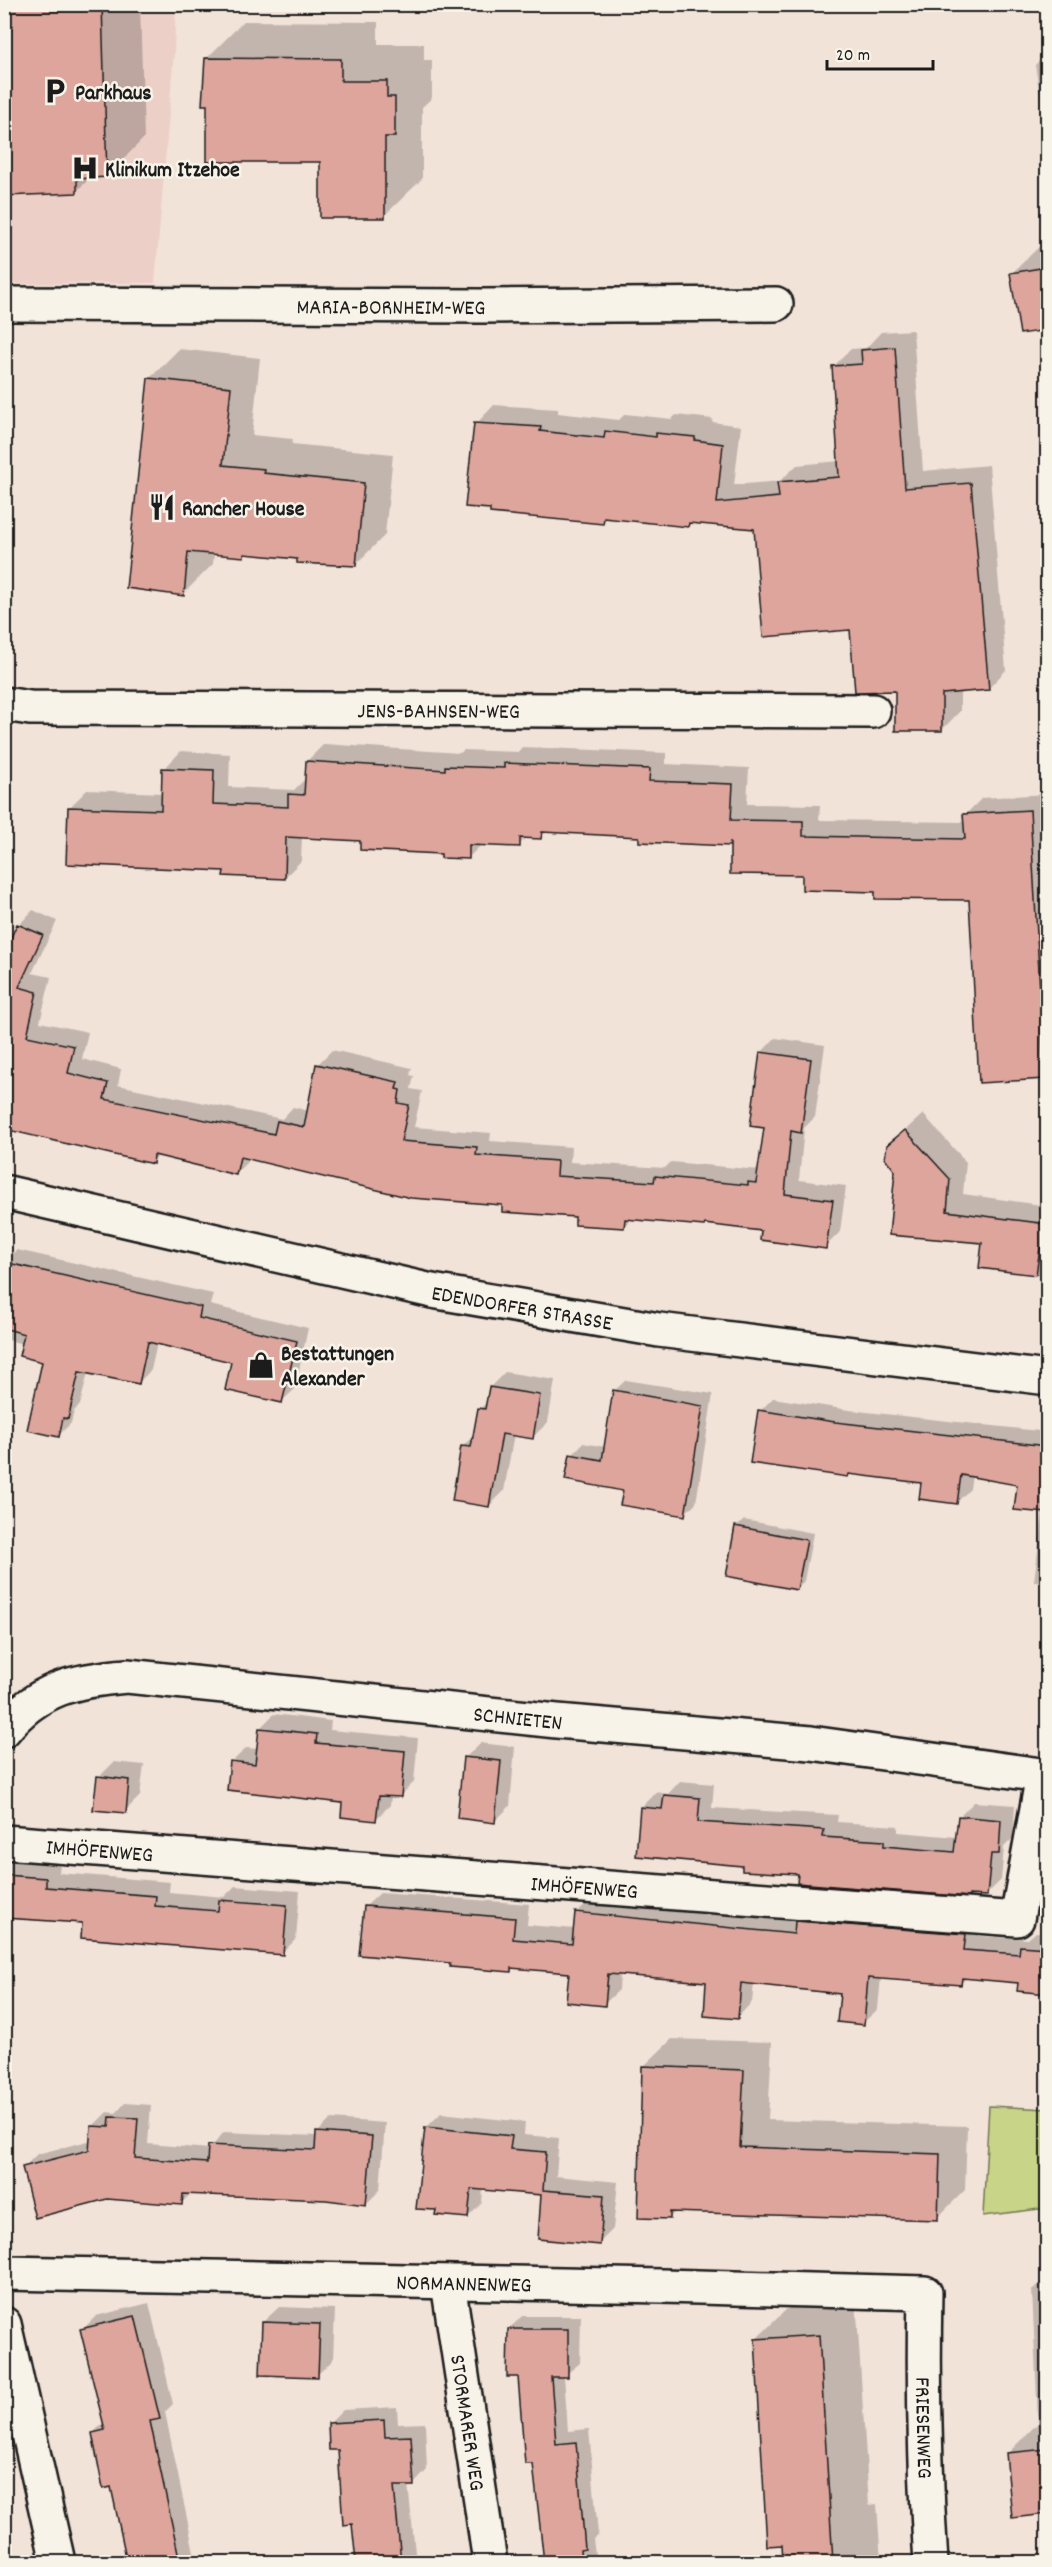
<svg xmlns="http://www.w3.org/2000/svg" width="1052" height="2567" viewBox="0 0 1052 2567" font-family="Dekko,sans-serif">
<rect width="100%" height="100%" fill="#f2e3d9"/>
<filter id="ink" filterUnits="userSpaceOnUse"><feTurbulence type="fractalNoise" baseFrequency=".0167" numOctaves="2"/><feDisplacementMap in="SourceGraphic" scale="12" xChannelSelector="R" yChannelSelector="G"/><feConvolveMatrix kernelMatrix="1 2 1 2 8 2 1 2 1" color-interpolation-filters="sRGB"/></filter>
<g filter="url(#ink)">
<path fill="#ecd0c7" d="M4,5H176L174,53L155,283L5,284Z"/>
<path fill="#c8d488" stroke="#727852" stroke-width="1.5" d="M989,2106L1047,2109V2208L983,2216Z"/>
<path fill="#0003" d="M4,4H140L144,138L107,176H92L76,192Z
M244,21L378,22V44H424V60H432V98L422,107V179L384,216L206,59Z
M1048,52V127L1045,128L1035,65Z
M1048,238V328L1021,333L1012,273Z
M913,330L923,471L989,465L1006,670L988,689L960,691V711L942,730L896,690L852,628L756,528L692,521L688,526L608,517L602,523L476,424L494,405L558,409V413L619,420L625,414L672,419L676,415L713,419L712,422L741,426L734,485L780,481L797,465L840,461L833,367L851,349L866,348L881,332Z
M179,349L260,358L252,435L293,439L292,444L393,454L385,535L355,565L246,552L243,556L214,553L213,564L183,594L149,379Z
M324,744L460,753L464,750L518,752L522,747L666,753V764L749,768L747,804L820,805L819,820L965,822V815L982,798L1046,794L1048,1078L981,1082L970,899L876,890L803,873L732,842L547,831L541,838L527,837L519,845L482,844L468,858L362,839L302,837L301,861L284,878L225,869L70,807L87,790L163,793L164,769L181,751L230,754L229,787L294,790L306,778L307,761Z
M33,910L57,921L32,973L51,977L40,1022L88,1032L82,1059L121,1069L118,1085L282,1119L293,1107L309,1111L318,1064L332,1050L412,1068L410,1075L414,1076L411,1089L422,1091L414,1127L491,1133L490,1141L571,1147L570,1162L665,1168L671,1162L759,1170L766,1126L761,1053L775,1038L825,1045L815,1117L804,1128L799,1180L846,1186L840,1232L825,1247L762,1230L706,1222L632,1218L623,1227L577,1216L251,1158L236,1173L159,1155L152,1162L4,1128L9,947L19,925Z
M923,1114L966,1162L963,1194L1048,1206V1275L981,1266L984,1242L896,1170L888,1146Z
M17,1250L213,1294L210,1305L308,1328L295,1389L282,1401L233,1361L157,1343L151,1370L139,1382L88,1372L80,1405L74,1411L71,1423L59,1435L44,1361L23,1344L4,1339V1262Z
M505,1372L555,1380L548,1422L532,1438L514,1434L504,1491L489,1506L463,1446L475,1434L480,1409L488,1401L490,1387Z
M626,1380L713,1394L696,1503L684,1514L624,1489L572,1455L583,1443L605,1447L614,1391Z
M773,1398L849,1410L1048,1432V1582L1034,1581L1043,1511L1018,1484L972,1475L970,1489L957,1502L923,1481L851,1472L848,1476L760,1411Z
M744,1520L813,1533L804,1581L797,1588L737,1527Z
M274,1714L331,1721L330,1730L418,1738L414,1782L400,1796L391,1795L390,1805L376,1819L344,1801L232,1762L246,1748L258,1749L260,1728Z
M480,1743L515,1747L510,1806L495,1821L465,1758Z
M114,1762L144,1765L140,1796L125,1811L99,1777Z
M680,1781L714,1784L712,1808L838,1815L837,1822L898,1826V1832L957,1837L959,1817L974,1802L1015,1805L1013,1838L1004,1847L1001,1880L986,1895L744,1864L641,1807L656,1792L668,1794Z
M12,1861L60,1864L59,1873L170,1882L169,1892L224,1897L235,1886L300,1891L296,1939L282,1953L84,1922L4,1917V1869Z
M380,1893L529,1904L527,1925L575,1929L576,1913L591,1899L799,1919L811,1907L980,1920L978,1936L1028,1939L1036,1932L1048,1933V1992L1018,1990L1019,1981L968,1977L961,1983L881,1977L878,2009L863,2023L841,1992L754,1983L752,2002L738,2017L707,1981L620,1974L619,1990L604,2004L571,1971L514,1967L510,1970L452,1961L365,1907Z
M672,2039L772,2042L768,2120L967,2126L965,2190L937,2218L677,2210L669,2218L643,2067Z
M125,2103L151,2105L148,2144L210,2149L224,2132L317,2136V2133L331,2119L385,2123L380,2190L366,2204L326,2199L192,2193L181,2203L23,2168L37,2154L92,2140L93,2126L107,2112L116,2113Z
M441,2113L525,2122L524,2135L559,2138L556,2176L618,2182L613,2229L599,2243L543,2194L483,2188L482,2203L468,2217L427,2127Z
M1048,2275V2513L1014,2516L1007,2454L1038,2423L1032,2290Z
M856,2298L869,2505L877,2504L881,2562H784L756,2339L794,2302Z
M149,2303L173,2404L165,2412L196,2562H129L113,2485L93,2433L104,2422L82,2330L96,2316Z
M279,2307L335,2309L333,2360L317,2375L263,2322Z
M522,2316H581L580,2363L564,2376L568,2431L589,2429L598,2535L593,2539L596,2562H545L535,2462L509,2329Z
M397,2407L398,2424L425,2423L427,2470L414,2484H408L416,2562H357L353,2523L339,2448L329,2424L343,2410Z
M4,2506L12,2547L4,2555Z"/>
<path fill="#dea59c" stroke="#1c1c1c" stroke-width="1.5" d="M4,4H102L107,177L77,179V193L4,196Z
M205,58L341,59V81H387V97H395V137H385V218H320V162H207V105H202Z
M1047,267V330L1020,334L1010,273Z
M895,347L905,488L971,483L989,690L942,694V731H895V691L855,692L850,630L763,637L754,529L689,523L688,527L604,518L603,524L490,513V509L465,507L474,423L541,427L540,431L604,438L605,431L656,437V433L695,437V440L723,444L717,503L779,497L777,482L839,477L832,366L862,364L861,350Z
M148,378L231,387L223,465L264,469L263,473L364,483L356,566L297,563V559L244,554V557L188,552L184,596L126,588Z
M306,761L445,770V766L504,768V763L650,769L649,781L733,784L731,820L803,821V836L965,839L963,814L1030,810L1045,1079L979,1083L969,900L875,899V892L802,890V875L730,874V841V846L639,842V837L542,832L541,839L520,838V847L469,845V859L441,858V854L360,850V841L286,837L285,879L223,876L224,871L66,864L68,807L161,810L162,768L214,770L213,804L288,807V794L304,795Z
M17,924L43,935L19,987L37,992L27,1036L74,1046L68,1073L108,1083L104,1099L274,1134L277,1121L304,1127L316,1064L398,1082L396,1089L400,1090L398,1103L409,1105L401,1141L477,1147L476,1155L557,1161L556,1176L654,1182L655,1176L748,1185V1182L756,1183L764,1128L750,1126L760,1052L811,1059L801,1133L791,1131L785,1194L833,1200L826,1249L760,1240L761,1231L705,1224L704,1226L625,1219L624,1228L575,1225V1217L502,1212V1205L411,1198L240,1157L236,1175L154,1155L153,1164L4,1129V953Z
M905,1130L950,1179L947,1211L1047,1224V1248H1040L1036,1275L979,1268L982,1243L889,1235L895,1171L885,1158L887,1145Z
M4,1262L201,1307L199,1318L297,1341L282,1403L225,1390L231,1362L148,1342L139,1384L79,1372L68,1419L63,1418L59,1437L27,1430L42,1362L19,1356L24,1334L7,1329L9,1320L4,1319Z
M489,1387L540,1395L533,1439L502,1434L489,1507L452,1501L461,1446L471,1447L478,1408L485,1409Z
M613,1390L703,1406L685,1516L620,1505L623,1491L565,1480L570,1454L602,1460Z
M758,1410L835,1422L1047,1446V1513L1014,1510L1017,1485L961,1475L957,1504L919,1499L921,1483L849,1474L848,1477L750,1463Z
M735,1526L807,1540L797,1590L726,1576Z
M259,1728L317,1734L316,1743L405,1751L401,1797L379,1796L376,1821L341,1817L342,1803L227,1790L230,1761L255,1764Z
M463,1757L501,1761L495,1823L457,1818Z
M97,1776L129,1780L126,1813L93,1810Z
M664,1795L700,1798L698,1822L824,1830L823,1837L884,1841V1846L954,1852L958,1816L1001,1820L999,1854H991L987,1896L969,1895V1897L797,1883L798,1874L742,1871V1866L636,1856L640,1807L662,1809Z
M4,1875L46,1878V1887L156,1896L155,1906L218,1911L219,1900L287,1905L283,1955L81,1938L82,1923L4,1918Z
M364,1906L515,1918L513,1939L572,1944L575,1912L794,1934L795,1921L966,1934L964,1950L1019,1954L1020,1946L1047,1948V1994L1017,1991L1018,1983L962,1978L961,1985L868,1978L864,2025L837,2022L840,1994L741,1983L738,2019L704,2016L706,1982L608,1974L605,2006L566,2002L569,1973L511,1968V1972L450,1967V1963L359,1955Z
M642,2066L744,2070L740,2147L940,2154L938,2220L670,2212V2219L638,2218Z
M110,2117L138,2118L135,2158L207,2163L208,2145L315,2150L316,2132L372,2136L366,2205L326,2200L183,2194L182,2205L107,2199L35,2218L22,2167L89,2150L91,2126L109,2127Z
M425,2127L512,2136L510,2149L546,2152L543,2190L604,2195L600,2245L538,2239L541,2195L471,2189L468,2218L435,2215L436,2210L416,2209Z
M135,2316L160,2419L150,2421L180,2562H127L111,2487L103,2489L92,2433L105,2430L80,2329Z
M262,2322L320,2324L318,2377L260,2375Z
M508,2329H568V2377H551L556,2444L576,2442L585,2549L580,2550L581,2562H544L533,2464H525L518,2377H507Z
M819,2335L833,2562H783L782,2545L767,2546L755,2339Z
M384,2420L385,2437L411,2436L414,2486H394L401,2562H356L352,2524L343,2525L338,2450H329L328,2423Z
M1047,2449V2514L1012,2518L1006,2453Z"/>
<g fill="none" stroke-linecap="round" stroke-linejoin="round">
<defs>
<g id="minor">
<path id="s1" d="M4,304L482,306L776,304"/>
<path id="s2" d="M4,704L30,708L873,711"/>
<path id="s3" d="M4,1192L432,1291L659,1330L1048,1378"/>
<path id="s4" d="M4,1730C38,1688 76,1680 127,1676L557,1721L811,1743L1048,1776"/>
<path id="s5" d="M4,1842L1017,1919L1043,1775"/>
<path id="s6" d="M4,2273L662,2286L925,2293C923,2384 925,2472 931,2562"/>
<path id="s7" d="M448,2283L490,2562"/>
<path d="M4,2324L58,2562"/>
</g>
</defs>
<use href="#minor" stroke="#1c1c1c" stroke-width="38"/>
<use href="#minor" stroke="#f7f3e8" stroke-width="33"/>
</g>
</g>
<defs>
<symbol id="parking-bare" viewBox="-9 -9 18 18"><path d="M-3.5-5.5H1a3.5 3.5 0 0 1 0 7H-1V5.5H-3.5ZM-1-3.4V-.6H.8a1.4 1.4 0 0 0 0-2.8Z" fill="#1c1c1c" stroke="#f7f3e8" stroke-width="2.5" paint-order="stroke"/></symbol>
<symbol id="hospital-bare" viewBox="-9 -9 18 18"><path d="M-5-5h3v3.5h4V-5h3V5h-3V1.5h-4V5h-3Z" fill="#1c1c1c" stroke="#f7f3e8" stroke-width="2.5" paint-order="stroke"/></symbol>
<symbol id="restaurant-bare" viewBox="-9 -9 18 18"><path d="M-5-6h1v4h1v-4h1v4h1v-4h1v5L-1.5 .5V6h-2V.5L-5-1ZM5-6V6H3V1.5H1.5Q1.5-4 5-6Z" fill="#1c1c1c" stroke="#f7f3e8" stroke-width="2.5" paint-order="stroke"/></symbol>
<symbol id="shop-bare" viewBox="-9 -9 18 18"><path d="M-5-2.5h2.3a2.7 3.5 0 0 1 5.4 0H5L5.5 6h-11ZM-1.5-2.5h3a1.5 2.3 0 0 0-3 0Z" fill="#1c1c1c" stroke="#f7f3e8" stroke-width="2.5" paint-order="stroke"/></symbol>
</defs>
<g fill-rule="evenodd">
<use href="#parking-bare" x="36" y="72" width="38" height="38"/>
<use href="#hospital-bare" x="66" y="149" width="38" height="38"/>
<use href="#restaurant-bare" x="143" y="488" width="38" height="38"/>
<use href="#shop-bare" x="242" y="1346" width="38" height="38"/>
</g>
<g text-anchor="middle" stroke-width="5" stroke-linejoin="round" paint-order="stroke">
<g font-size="22" font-weight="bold" fill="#1c1c1c" stroke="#f7f3e8" text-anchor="start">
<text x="75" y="99">Parkhaus</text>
<text x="105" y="176">Klinikum Itzehoe</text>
<text x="182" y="515">Rancher House</text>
<text x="281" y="1360">Bestattungen<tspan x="281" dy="25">Alexander</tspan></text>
</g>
<g font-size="22" fill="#1c1c1c" stroke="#f7f3e8">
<text dy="8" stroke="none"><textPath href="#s1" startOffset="387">MARIA-BORNHEIM-WEG</textPath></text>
<text dy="8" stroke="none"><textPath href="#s2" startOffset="435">JENS-BAHNSEN-WEG</textPath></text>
<text dy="8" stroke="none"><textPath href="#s3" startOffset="531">EDENDORFER STRASSE</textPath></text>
<text dy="8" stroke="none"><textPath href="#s4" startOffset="532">SCHNIETEN</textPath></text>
<text dy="8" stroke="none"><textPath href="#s5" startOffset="96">IMHÖFENWEG</textPath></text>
<text dy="8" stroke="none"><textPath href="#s5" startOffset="582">IMHÖFENWEG</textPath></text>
<text dy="8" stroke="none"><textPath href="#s6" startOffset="460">NORMANNENWEG</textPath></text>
<text dy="8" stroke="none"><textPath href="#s7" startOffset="141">STORMARER WEG</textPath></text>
<text dy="8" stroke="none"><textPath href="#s6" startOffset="1056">FRIESENWEG</textPath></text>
</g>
</g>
<rect width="1052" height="2567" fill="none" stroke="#f7f3e8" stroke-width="24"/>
<rect x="12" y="12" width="1028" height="2543" fill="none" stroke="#1c1c1c" stroke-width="2" filter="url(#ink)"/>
<path d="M827 60v9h106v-9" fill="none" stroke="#1c1c1c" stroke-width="3"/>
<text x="836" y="60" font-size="18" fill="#1c1c1c" stroke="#f7f3e8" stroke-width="4.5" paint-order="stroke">20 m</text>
</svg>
